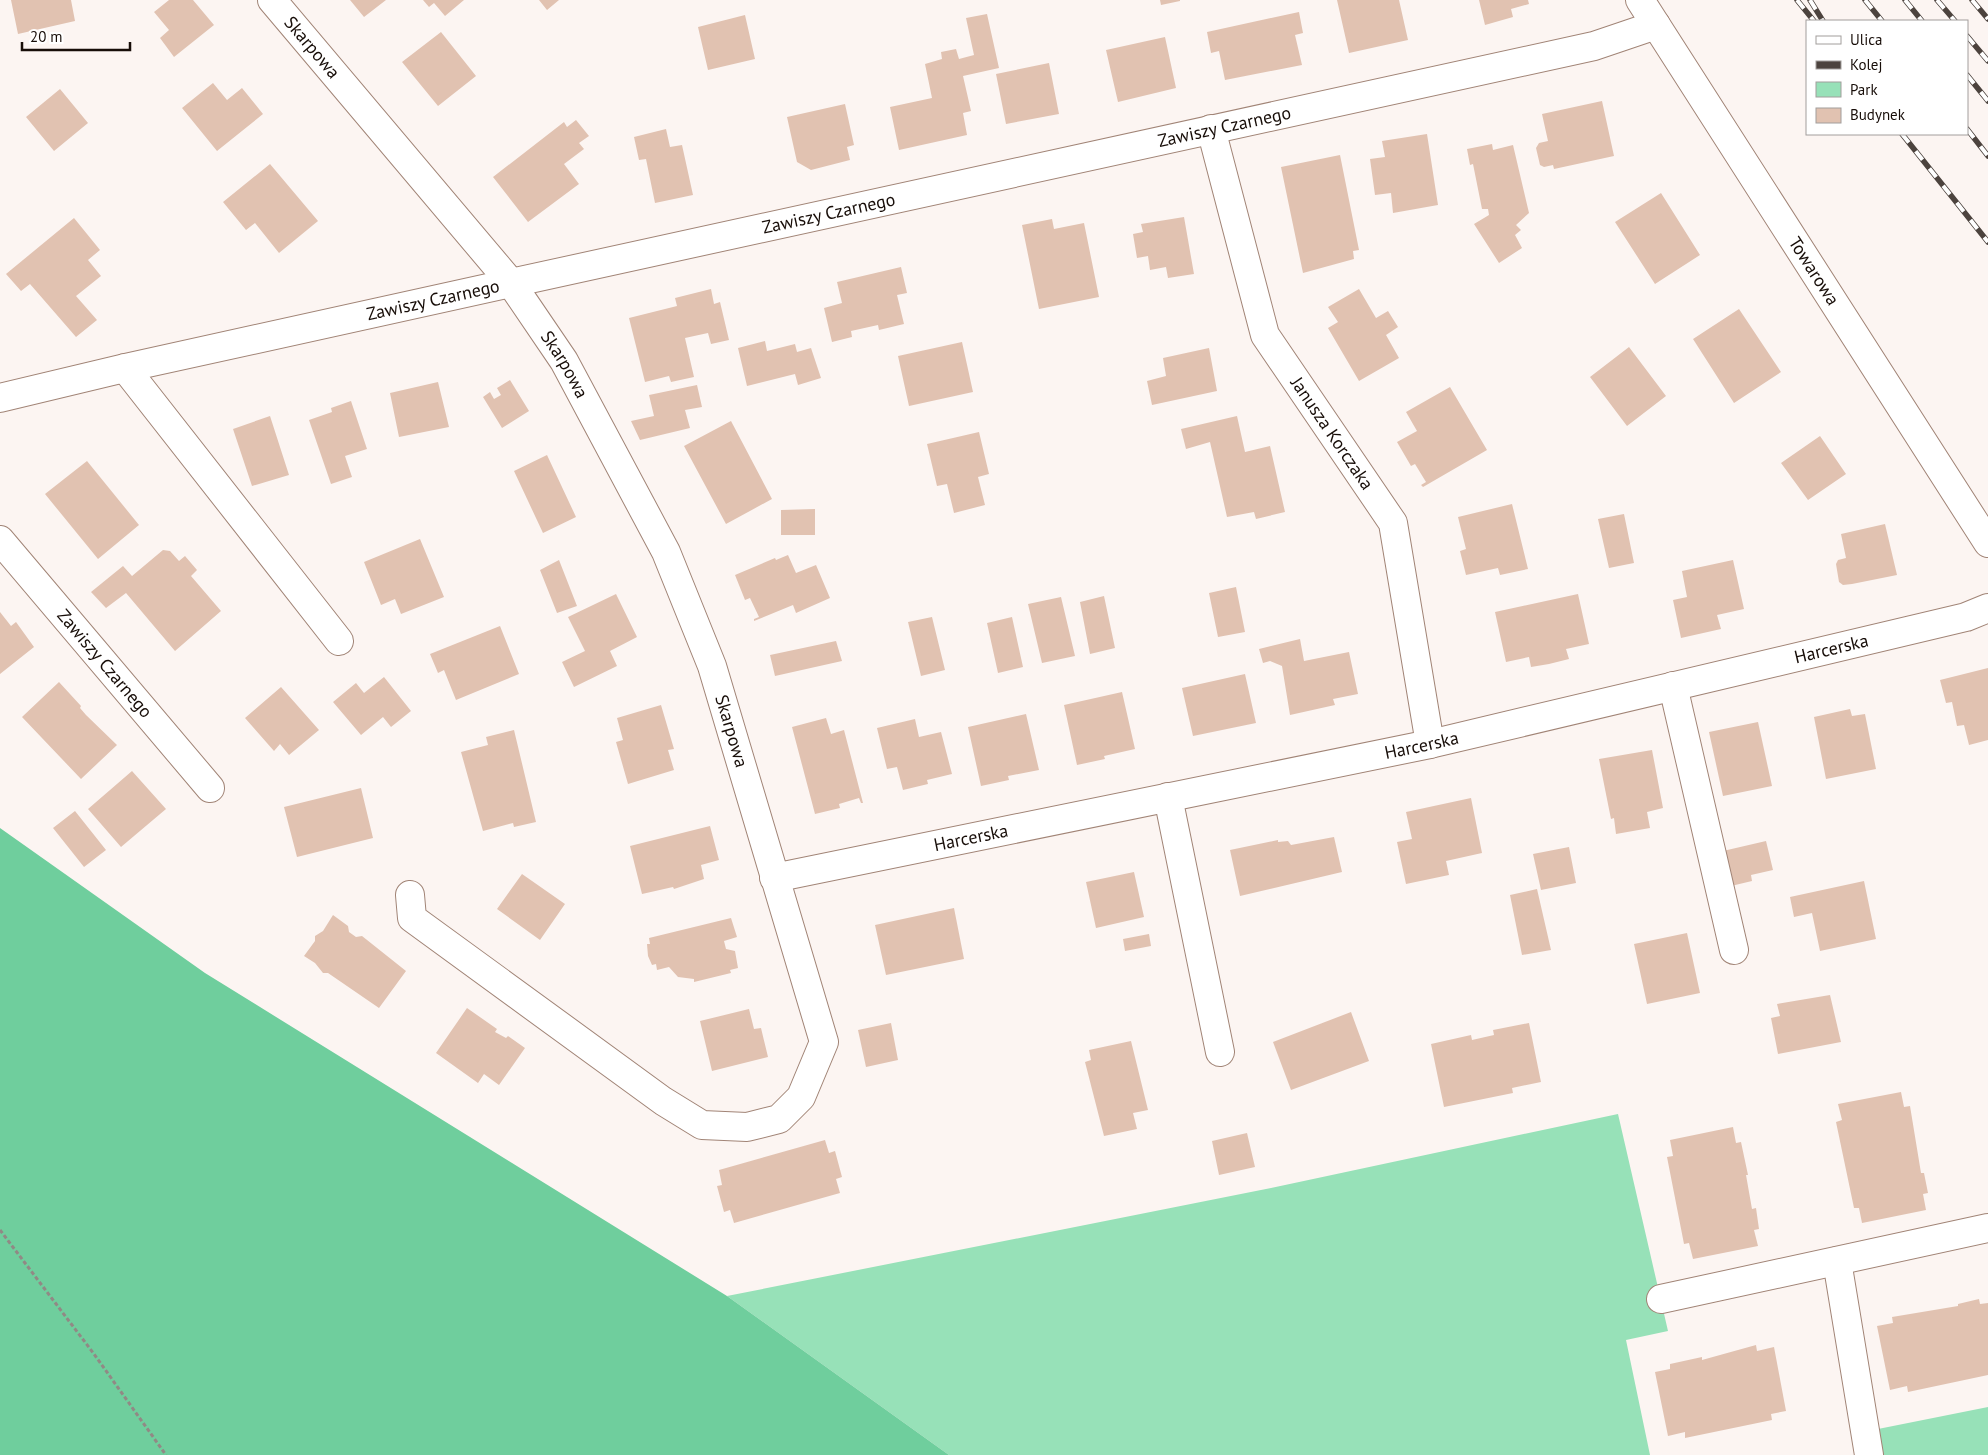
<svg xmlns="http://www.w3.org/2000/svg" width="1988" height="1455" viewBox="0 0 1988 1455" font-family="'PT Sans',sans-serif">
<rect width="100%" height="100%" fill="#fcf5f2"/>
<path fill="#97e1b8" d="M1618,1114L1668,1331L1626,1340L1650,1455H949L727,1296L1271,1188Z
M1988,1407V1455H1883L1878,1429Z"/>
<path fill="#6fce9d" d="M0,828L205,973L727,1296L949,1455H0Z"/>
<path fill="#e1c2b1" d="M11,0H71L75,21L18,34Z
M169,0H193L214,25L174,57L160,38L169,30L154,12Z
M350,0H386L364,17Z
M423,0H464L445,16L434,3L429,7Z
M539,0H559L547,10Z
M1160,0H1180V1L1161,5Z
M1337,0H1399L1408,40L1349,53Z
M1479,0H1528L1529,4L1511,9L1513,17L1485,25Z
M1299,12L1303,33L1295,35L1302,65L1225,80L1219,51L1211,53L1207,32Z
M987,14L999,68L963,76L971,111L963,113L967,135L899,150L890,107L932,98L925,64L942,59L941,52L956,49L959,59L974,55L966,18Z
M745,15L755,59L708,70L698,27Z
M441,32L476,76L438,106L402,62Z
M1165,37L1176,88L1118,102L1106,50Z
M1049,63L1059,114L1006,124L996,74Z
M213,83L227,100L242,88L263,114L217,151L182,108Z
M60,89L88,123L54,151L26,117Z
M1602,101L1614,156L1554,169L1553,165L1544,167L1540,165L1536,148L1539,143L1548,141L1542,114Z
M845,104L854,145L847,147L850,160L811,170L797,162L787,117Z
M576,120L589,136L579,143L584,149L564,164L579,184L528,222L493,177L564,122L567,127Z
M666,129L670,147L682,145L693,195L655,203L646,159L639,160L634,137Z
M1427,134L1438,205L1393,213L1391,193L1375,195L1370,159L1385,157L1382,141Z
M1492,144L1493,150L1513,145L1529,213L1516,225L1521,230L1515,235L1522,248L1499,263L1474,224L1489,215L1488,209H1482L1473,164L1470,165L1467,149Z
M1340,155L1359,250L1353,251L1354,259L1303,273L1281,167Z
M270,164L318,221L279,253L255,223L246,230L223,202Z
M1661,193L1700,255L1655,284L1615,222Z
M1184,217L1194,274L1168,278L1166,267L1150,270L1148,256L1137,258L1133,234L1143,232L1141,224Z
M74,218L100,250L88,260L101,276L76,296L97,320L76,337L30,284L21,291L6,274Z
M1052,219L1054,229L1084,223L1099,297L1039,309L1022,225Z
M901,267L907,293L897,295L904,324L879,330L878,325L851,331L852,337L832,342L824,308L842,303L837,282Z
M711,289L714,304L720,302L729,340L711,344L708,333L685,338L694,377L671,382L669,376L645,382L629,318L677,306L675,298Z
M1359,289L1376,318L1388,311L1398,327L1386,335L1399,358L1359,381L1328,328L1338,322L1328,307Z
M1739,309L1781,372L1734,403L1693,339Z
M765,341L767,351L795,344L797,352L811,348L821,378L798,385L795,374L747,386L738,348Z
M962,342L973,392L909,406L898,356Z
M1629,347L1666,396L1627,426L1590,377Z
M1209,348L1217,391L1152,405L1147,381L1166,376L1163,358Z
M510,380L529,411L502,428L483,397L490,392L494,399L501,395L497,388Z
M438,382L449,427L399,437L390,393Z
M697,385L702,407L685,410L690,428L640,440L631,421L654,416L649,395Z
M1450,387L1487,450L1423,487L1421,485L1426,482L1415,464L1411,466L1397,442L1417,431L1406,412Z
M351,401L367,449L345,456L352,477L331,484L309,420L332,412L331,408Z
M270,416L289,475L252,486L233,429Z
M1237,416L1245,452L1270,446L1285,512L1256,519L1254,512L1227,517L1210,442L1186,449L1181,429Z
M731,421L772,499L726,524L684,446Z
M979,432L989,474L978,477L985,505L954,513L947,484L937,486L927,444Z
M1820,436L1846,474L1808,500L1781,463Z
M547,455L576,517L543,533L514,471Z
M87,461L139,525L98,559L45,494Z
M1512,504L1528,569L1500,575L1498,568L1466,575L1460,551L1466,549L1458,517Z
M815,509V535H781V510Z
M1624,514L1634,563L1609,568L1598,519Z
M1885,524L1897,575L1852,584L1843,585L1839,582L1836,564L1838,560L1846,558L1841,534Z
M420,539L444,597L401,614L395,599L381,605L364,562Z
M163,550L170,551L179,561L185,556L197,570L191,576L221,611L175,651L126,593L106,608L91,592L123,566L132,576Z
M788,555L796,573L816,565L830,598L796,613L793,605L754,621V619L759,617L750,598L745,600L735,575L775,558L776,560Z
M559,560L577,606L557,613L540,570Z
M1733,560L1744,609L1717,615L1721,629L1681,638L1673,600L1687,597L1682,571Z
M1236,587L1245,632L1218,637L1209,593Z
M616,594L637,637L610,651L617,666L574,687L562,662L585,651L568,617Z
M1578,594L1589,644L1566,649L1569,659L1549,664L1531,667L1529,657L1506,662L1495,612Z
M1104,596L1115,648L1090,654L1080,602Z
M1061,597L1075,656L1042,663L1028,604Z
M0,612L11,626L16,622L34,647L0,674Z
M932,617L945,670L921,676L908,622Z
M1012,617L1023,667L998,673L987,623Z
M500,626L519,674L456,700L444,670L438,673L430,654Z
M1300,639L1304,661L1349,652L1358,694L1333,699L1335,705L1290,715L1282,666L1270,661L1263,663L1259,649Z
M836,641L842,661L775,676L770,655Z
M1988,668V740L1969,745L1964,725L1957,726L1952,702L1946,703L1940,680Z
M1245,674L1256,723L1193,736L1182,688Z
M384,677L411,711L391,727L383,717L361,735L333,702L356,683L364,693Z
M59,682L81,706L80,708L86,715L117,745L81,779L22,717Z
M281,687L319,730L289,755L280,744L274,751L245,718Z
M1122,692L1135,749L1104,756L1105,759L1077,765L1064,705Z
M661,705L674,749L668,750L674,770L628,784L616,742L623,740L617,718Z
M1850,709L1852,716L1865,714L1876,769L1826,779L1814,717Z
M1026,714L1039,770L1008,776L1009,780L981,786L968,727Z
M826,718L831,734L844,730L863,803H861L859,798L839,804L840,808L815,814L792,727Z
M915,719L919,737L941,732L952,774L927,780L928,784L903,790L897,767L887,769L877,728Z
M1758,722L1772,786L1723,796L1709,732Z
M514,730L536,822L514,827L513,823L483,831L461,752L488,745L486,737Z
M1652,750L1663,808L1647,812L1650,828L1616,834L1614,818L1611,819L1599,759Z
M132,771L166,809L121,847L88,809Z
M361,788L373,838L297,857L284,807Z
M1471,798L1482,853L1446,861L1449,875L1406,884L1397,842L1412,839L1406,812Z
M75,811L106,850L84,867L53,828Z
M710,826L719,860L701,865L704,879L674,889L673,887L642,894L630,846Z
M1334,837L1342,872L1240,896L1230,850L1278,840V842L1288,841L1291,845Z
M1766,841L1773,870L1751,875L1752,881L1731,886L1723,851Z
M1569,847L1576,883L1541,890L1533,854Z
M1134,872L1144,917L1096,928L1086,882Z
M522,874L565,904L540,940L497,909Z
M1864,881L1876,939L1820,951L1812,913L1794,917L1790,897Z
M1537,889L1551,950L1522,955L1510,895Z
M954,908L964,959L886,975L875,925Z
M333,915L348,926L349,932L356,937L362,936L406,971L379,1008L328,973H323L315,963L304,956L315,941V936L323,931Z
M731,918L737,937L724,941L726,949L735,951L738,968L730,970L731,973L694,982V979L678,977L669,967L657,970L656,964L652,965L648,956L647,944H650L649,938Z
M1687,933L1700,993L1647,1004L1634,944Z
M1149,934L1151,946L1125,951L1123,939Z
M1830,995L1841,1042L1778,1054L1771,1018L1780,1016L1777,1004Z
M467,1008L497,1029L495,1032L506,1038L508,1036L525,1048L499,1085L484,1074L478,1083L436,1053Z
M749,1009L754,1029L761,1028L768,1057L712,1071L700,1021Z
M1351,1012L1369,1061L1291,1090L1273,1042Z
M891,1023L898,1060L866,1067L858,1030Z
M1529,1023L1541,1082L1512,1088L1513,1093L1444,1107L1431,1044L1471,1035L1472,1040L1494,1035L1493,1030Z
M1131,1041L1148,1110L1133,1113L1137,1129L1104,1136L1085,1062L1091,1060L1089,1050Z
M1901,1092L1904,1107L1910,1106L1921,1173H1924L1928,1193L1923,1194L1926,1210L1862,1223L1859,1208H1854L1836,1122L1842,1120L1838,1104Z
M1733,1127L1736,1143L1741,1142L1748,1175H1746L1752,1209L1756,1208L1759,1229L1754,1230L1758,1246L1693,1259L1689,1243L1684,1244L1667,1157L1673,1156L1670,1140Z
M1247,1133L1255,1167L1219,1175L1212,1141Z
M825,1140L829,1153L835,1151L842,1177L836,1179L840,1193L734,1223L730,1210L724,1212L717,1186L722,1185L719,1170Z
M1979,1299L1980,1304L1988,1303V1375L1908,1392L1907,1386L1890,1390L1877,1326L1893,1323L1892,1317L1958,1306V1304Z
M1756,1345L1757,1351L1774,1347L1786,1411L1771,1414L1772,1420L1685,1438V1432L1668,1436L1655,1372L1670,1369V1364L1702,1357V1360Z"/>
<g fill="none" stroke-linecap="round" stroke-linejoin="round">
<defs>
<g id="minor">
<path id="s1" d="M272,0L511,283L564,361L666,552L712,666L824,1042L801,1097L779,1119L747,1127L702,1125L663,1101L412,918L410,895"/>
<path id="s2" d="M1640,0L1988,543"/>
<path id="s3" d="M1211,129L1265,335L1393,523L1430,744"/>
<path d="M125,368L339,641"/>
<path id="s4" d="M0,398L125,368L511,283L1594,46L1656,25"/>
<path id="s5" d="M0,540L210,788"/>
<path d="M1673,686L1734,950"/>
<path d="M1168,797L1220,1052"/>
<path id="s6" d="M774,878L1430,744L1966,617L1988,608"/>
<path d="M1837,1261L1869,1455"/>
<path d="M1661,1299L1988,1228"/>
</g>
</defs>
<use href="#minor" stroke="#a18476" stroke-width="30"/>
<path stroke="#918985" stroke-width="3" stroke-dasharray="4 2.5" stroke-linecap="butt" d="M0,1230L94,1354L166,1455"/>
<use href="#minor" stroke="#fff" stroke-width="28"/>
<defs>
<path id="rail" d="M1797,0L1814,21
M1810,0L1823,21
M1865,0L1882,21
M1905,0L1922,21
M1937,0L1955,21
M1972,0L1988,19
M1967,36L1988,61
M1967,75L1988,101
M1967,129L1988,156
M1902,134L1988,242"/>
</defs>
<use href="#rail" stroke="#4c433e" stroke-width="5.5"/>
<use href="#rail" stroke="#fff" stroke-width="4" stroke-dasharray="11" stroke-linecap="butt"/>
</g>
<g text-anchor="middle" stroke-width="4.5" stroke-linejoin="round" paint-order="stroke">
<g font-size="18" fill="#170d08" stroke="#fff">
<text dy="6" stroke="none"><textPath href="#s1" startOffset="62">Skarpowa</textPath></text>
<text dy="6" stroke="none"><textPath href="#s4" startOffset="1254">Zawiszy Czarnego</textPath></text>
<text dy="6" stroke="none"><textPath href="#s4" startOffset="849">Zawiszy Czarnego</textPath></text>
<text dy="6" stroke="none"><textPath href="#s2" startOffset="322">Towarowa</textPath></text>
<text dy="6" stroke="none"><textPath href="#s4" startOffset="444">Zawiszy Czarnego</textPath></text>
<text dy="6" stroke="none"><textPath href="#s1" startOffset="468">Skarpowa</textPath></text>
<text dy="6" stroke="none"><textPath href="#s3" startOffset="332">Janusza Korczaka</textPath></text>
<text dy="6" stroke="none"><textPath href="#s6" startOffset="1082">Harcerska</textPath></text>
<text dy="6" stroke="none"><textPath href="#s5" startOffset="162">Zawiszy Czarnego</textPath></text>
<text dy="6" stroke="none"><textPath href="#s1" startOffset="872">Skarpowa</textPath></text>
<text dy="6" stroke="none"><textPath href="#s6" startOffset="661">Harcerska</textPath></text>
<text dy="6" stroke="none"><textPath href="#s6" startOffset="201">Harcerska</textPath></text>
</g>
</g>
<rect x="1806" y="20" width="162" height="115" fill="#ffffff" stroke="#a29e9c"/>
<rect x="1816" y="36" width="25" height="8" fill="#ffffff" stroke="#a29e9c"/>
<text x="1850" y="45" font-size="15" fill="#170d08">Ulica</text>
<rect x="1816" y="61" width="25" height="8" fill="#4c433e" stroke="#a29e9c"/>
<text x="1850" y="70" font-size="15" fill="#170d08">Kolej</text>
<rect x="1816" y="82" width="25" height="15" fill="#97e1b8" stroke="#a29e9c"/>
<text x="1850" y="95" font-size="15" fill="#170d08">Park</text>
<rect x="1816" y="108" width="25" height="15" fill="#e1c2b1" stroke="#a29e9c"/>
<text x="1850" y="120" font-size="15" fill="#170d08">Budynek</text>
<path d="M22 42v8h108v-8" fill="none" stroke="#170d08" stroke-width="2.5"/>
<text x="30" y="42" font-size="15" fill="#170d08" stroke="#ffffff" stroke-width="4" paint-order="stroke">20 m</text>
</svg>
